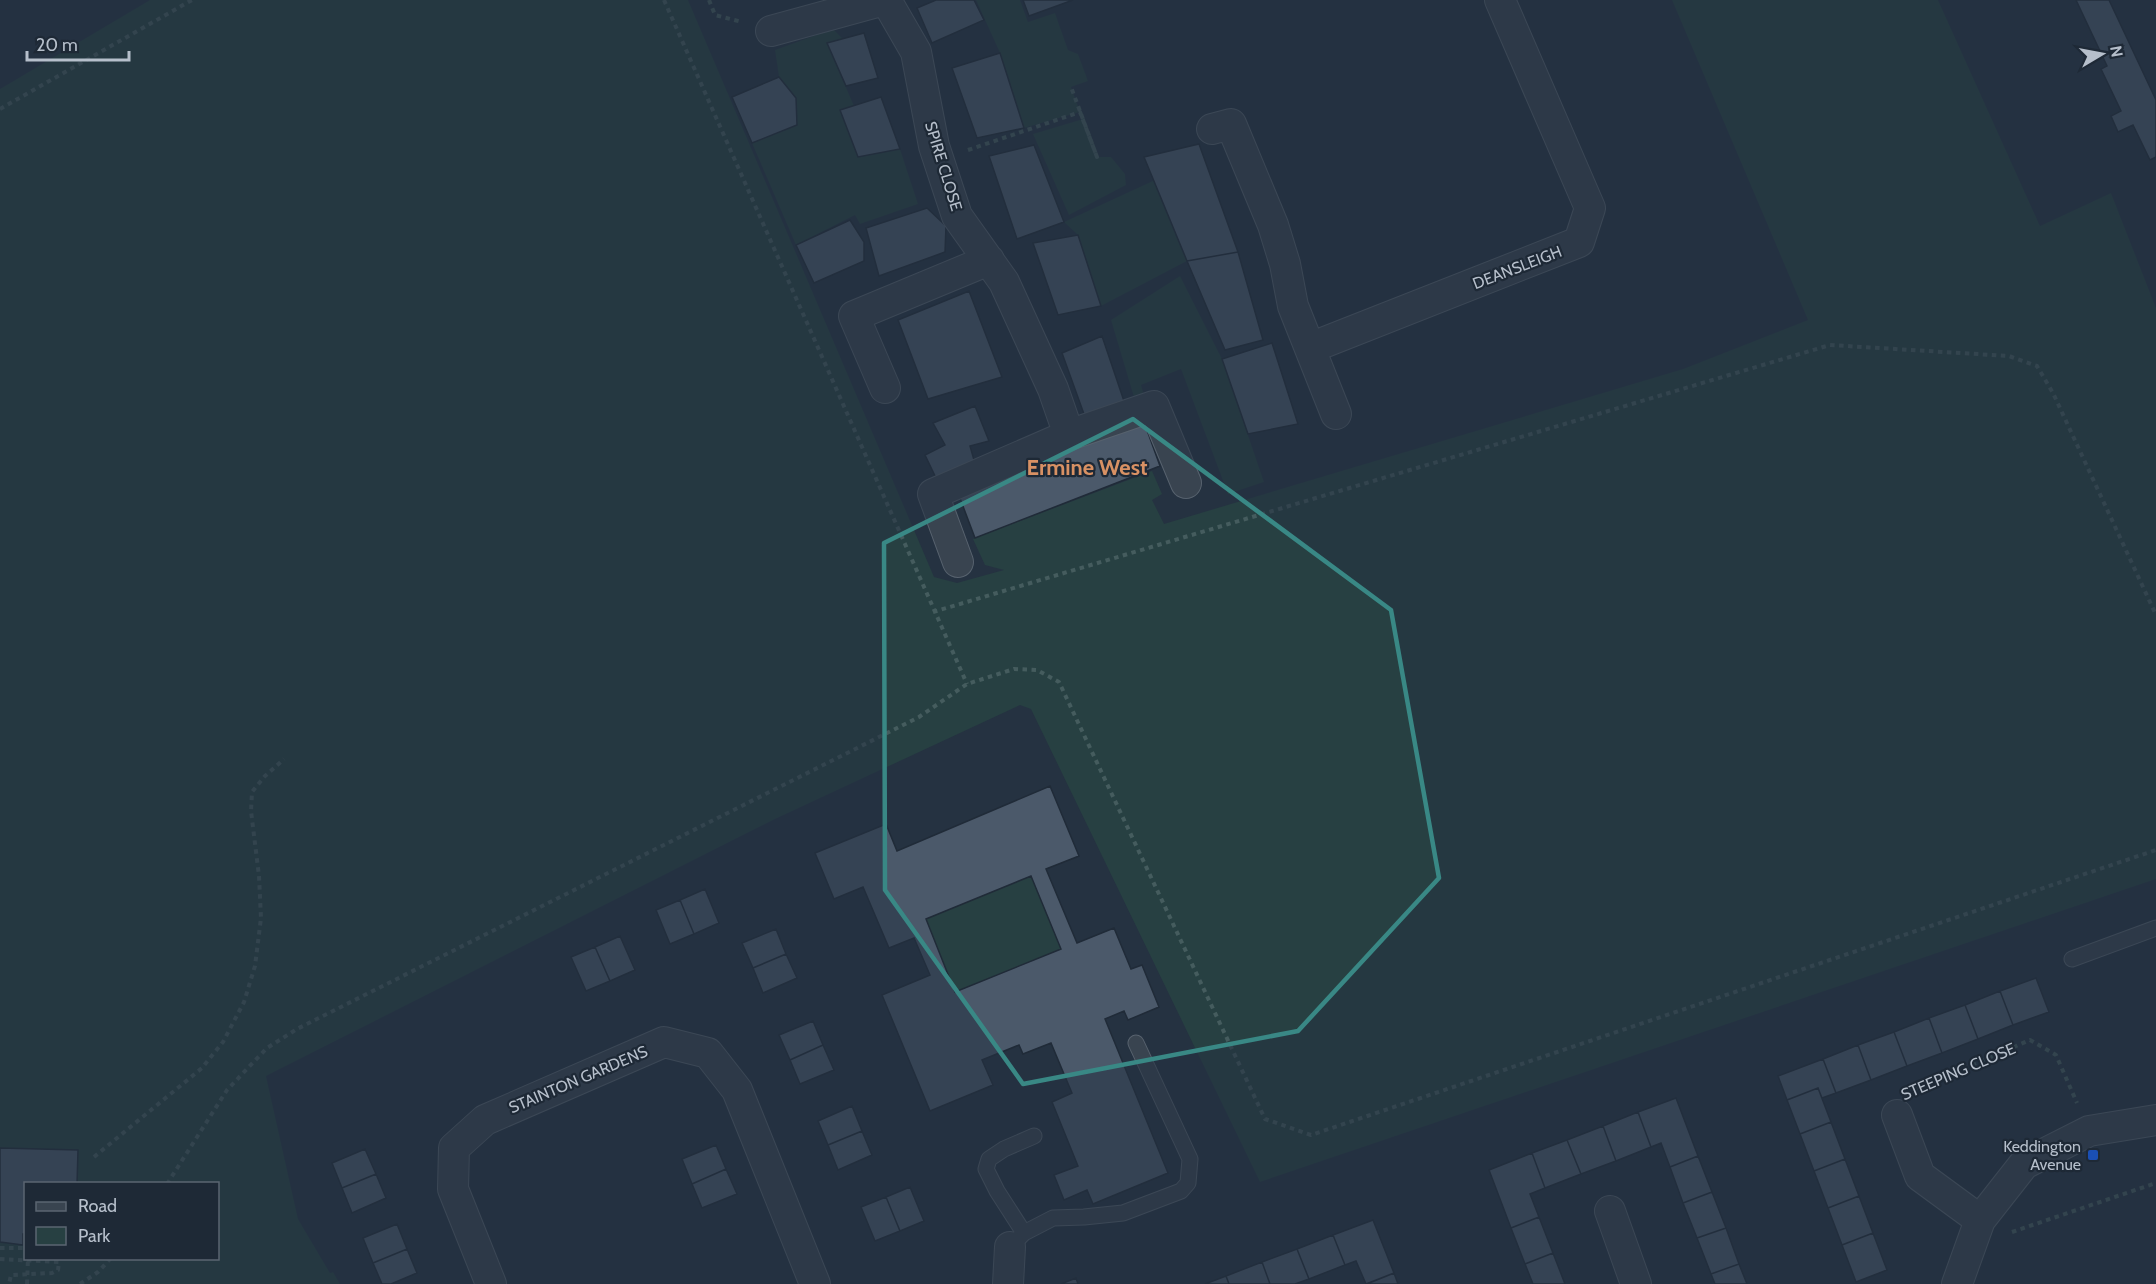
<svg xmlns="http://www.w3.org/2000/svg" width="2156" height="1284" viewBox="0 0 2156 1284" font-family="Cabin,sans-serif">
<rect width="100%" height="100%" fill="#253241"/>
<path fill="#274042" fill-rule="evenodd" d="M150,0H688L934,577L957,583L1004,570L985,565L973,539L975,538L1152,471L1162,494L1152,500L1164,524L1683,369L1808,320L1672,0H1938L2040,226L2111,193L2156,308V879L1260,1182L1031,709L1020,705L773,820L266,1076L298,1219L330,1273L333,1272L340,1284H0V89ZM26,1184H218V1258H26Z
M976,0H1020L1028,22L1055,13L1068,50L1078,54L1088,81L1071,87L1080,112L1024,128L1000,53Z
M833,29L843,39L827,43L854,106L840,110L858,157L900,149L918,204L860,224L855,215L796,245L752,143L797,125L796,98L779,77L775,50Z
M1083,119L1097,157H1111L1125,174L1126,185L1069,215L1033,134Z
M1157,179L1187,261L1101,306L1078,235L1064,222Z
M1180,276L1222,359L1264,482L1228,494L1181,369L1141,385L1146,402L1136,404L1111,320Z
M1031,876L1061,949L955,992L926,919Z"/>
<path fill="#4b596a" stroke="#202b38" stroke-width="1.5" fill-rule="evenodd" d="M936,0H974L984,20L932,43L917,8Z
M1023,0H1073L1029,16Z
M2076,0H2109L2156,100V157L2150,160L2133,125L2118,132L2111,116L2121,111L2101,69L2107,66Z
M864,33L878,78L846,86L827,43Z
M1000,53L1024,128L977,138L952,68Z
M779,77L796,98L797,125L752,143L732,97Z
M881,97L900,149L858,157L840,110Z
M1199,144L1238,252L1187,261L1144,157Z
M1034,145L1064,222L1017,239L989,156Z
M927,208L946,226L945,252L879,276L866,228Z
M850,220L864,242V261L814,283L796,245Z
M1078,235L1101,306L1058,315L1033,243Z
M1238,252L1263,340L1225,350L1187,261Z
M969,291L1002,377L928,399L898,320Z
M1102,336L1126,407L1089,428L1062,353Z
M1272,343L1298,424L1248,434L1222,359Z
M975,406L989,441L970,446L976,467L937,480L925,455L945,445L933,423Z
M1143,419L1160,466L975,538L958,493Z
M1050,786L1079,856L1046,869L1077,943L1114,928L1131,969L1142,965L1159,1007L1128,1020L1124,1011L1105,1019L1168,1173L1093,1204L1087,1190L1064,1200L1054,1175L1078,1166L1052,1102L1072,1093L1051,1043L1023,1054L1019,1045L982,1060L993,1085L930,1111L882,995L930,975L914,938L889,948L863,887L834,899L815,853L886,824L897,851ZM1031,876L1061,949L955,992L926,919Z
M705,889L719,923L694,934L680,900Z
M680,900L694,934L670,944L656,910Z
M776,929L786,954L753,968L742,943Z
M620,936L635,970L610,981L595,947Z
M595,947L610,981L586,991L571,957Z
M786,954L797,978L763,993L753,968Z
M2036,978L2049,1012L2013,1025L2000,991Z
M2000,991L2013,1025L1978,1039L1965,1005Z
M1965,1005L1978,1039L1942,1053L1929,1018Z
M1929,1018L1942,1053L1907,1066L1894,1032Z
M813,1021L823,1045L790,1060L779,1035Z
M1894,1032L1907,1066L1871,1080L1858,1045Z
M823,1045L834,1070L800,1084L790,1060Z
M1858,1045L1871,1080L1836,1093L1823,1059Z
M1823,1059L1836,1093L1822,1098L1818,1088L1787,1100L1778,1076Z
M1818,1088L1831,1122L1800,1134L1787,1100Z
M1676,1098L1698,1156L1670,1167L1661,1143L1651,1147L1638,1112Z
M852,1106L862,1131L828,1145L818,1121Z
M1638,1112L1651,1147L1616,1161L1603,1126Z
M1831,1122L1845,1159L1814,1171L1800,1134Z
M1603,1126L1616,1161L1581,1174L1567,1140Z
M862,1131L872,1155L838,1170L828,1145Z
M1567,1140L1581,1174L1545,1188L1532,1153Z
M716,1145L726,1169L692,1184L682,1159Z
M0,1148L78,1150L77,1184H26V1234H23V1245L0,1242Z
M365,1149L376,1174L342,1188L332,1163Z
M1532,1153L1545,1188L1530,1194L1539,1217L1511,1228L1489,1170Z
M1698,1156L1712,1192L1683,1203L1670,1167Z
M1845,1159L1859,1196L1828,1208L1814,1171Z
M726,1169L737,1194L702,1208L692,1184Z
M376,1174L386,1198L352,1213L342,1188Z
M910,1187L924,1221L900,1231L886,1197Z
M1712,1192L1726,1228L1697,1238L1683,1203Z
M1859,1196L1873,1233L1842,1245L1828,1208Z
M886,1197L900,1231L875,1241L861,1207Z
M1539,1217L1553,1253L1525,1264L1511,1228Z
M1373,1220L1394,1273L1366,1284L1356,1261L1345,1265L1333,1235Z
M397,1224L407,1249L373,1263L363,1238Z
M1726,1228L1739,1264L1711,1274L1697,1238Z
M1873,1233L1887,1270L1856,1282L1842,1245Z
M1333,1235L1345,1265L1309,1279L1297,1249Z
M407,1249L417,1273L391,1284H382L373,1263Z
M1297,1249L1309,1279L1295,1284H1270L1262,1262Z
M1553,1253L1565,1284H1533L1525,1264Z
M1262,1262L1270,1284H1229L1226,1276Z
M1739,1264L1747,1284H1715L1711,1274Z
M1394,1273L1398,1284H1367Z
M1226,1276L1229,1284H1205Z
M1076,1278L1078,1284H1061Z"/>
<g fill="none" stroke-linecap="round" stroke-linejoin="round">
<defs>
<path id="service" d="M2072,959L2156,928
M1024,1233L997,1191L986,1169L989,1159L1004,1149L1034,1136
M1010,1247L1024,1233L1053,1218L1084,1217L1123,1213L1181,1191L1188,1183L1190,1159L1136,1043"/>
<path id="minor" d="M886,0L916,52L934,146L957,216L1004,282L1053,389L1069,435L1154,406L1186,483
M771,31L884,0
M1212,129L1231,124L1273,225L1285,264L1293,306L1336,414
M1310,348L1579,242L1590,208L1500,0
M885,388L854,316L989,260
M958,562L933,494L1069,435
M1897,1115L1920,1176L1980,1220
M1610,1211L1636,1284
M491,1284L453,1189L454,1148L485,1120L664,1042L708,1053L737,1090L815,1284
M1008,1284L1010,1247
M1957,1284L1980,1220L2024,1164L2089,1131L2156,1120"/>
</defs>
<use href="#service" stroke="#57626e" stroke-width="17"/>
<use href="#minor" stroke="#57626e" stroke-width="32"/>
<path stroke="#455c5e" stroke-width="4" stroke-dasharray="4.5 4.5" stroke-linecap="butt" d="M664,0L967,684
M709,0L715,15L742,22
M0,109L192,0
M968,150L1080,112L1097,157L1071,87
M933,612L1830,345L2009,356L2037,366L2053,393L2156,615
M1914,1090L2030,1040L2056,1055L2077,1103
M94,1157L202,1068L223,1042L244,1002L255,966L261,918L259,876L251,811L252,792L265,776L284,759
M167,1184L227,1090L267,1048L297,1029L919,717L967,684L1014,669L1037,670L1059,682L1265,1119L1311,1135L2156,850
M2012,1232L2156,1183
M0,1248H26
M0,1259L59,1262L58,1270L52,1273L11,1275L9,1284
M27,1284L28,1258
M80,1284L98,1272L111,1258"/>
<use href="#service" stroke="#394450" stroke-width="15"/>
<use href="#minor" stroke="#394450" stroke-width="30"/>
</g>
<path d="M0 0H2156V1284H0ZM1133,419L1391,610L1439,878L1298,1031L1023,1084L885,890L884,543Z" fill="#253241" fill-opacity=".55" fill-rule="evenodd"/>
<path fill="none" stroke="#398885" stroke-width="4.5" stroke-linejoin="round" d="M1133,419L1391,610L1439,878L1298,1031L1023,1084L885,890L884,543Z"/>
<rect fill="#1a4fb4" stroke="#1e2936" stroke-width="2" x="2087" y="1149" width="12" height="12" rx="3"/>
<g text-anchor="middle" stroke-width="4.5" stroke-linejoin="round" paint-order="stroke">
<g font-size="16" fill="#b6bfcb" stroke="#1e2936">
<text transform="translate(944 166) rotate(73)" y="6">SPIRE CLOSE</text>
<text transform="translate(1517 267) rotate(-21)" y="6">DEANSLEIGH</text>
<text transform="translate(1958 1071) rotate(-23)" y="6">STEEPING CLOSE</text>
<text transform="translate(578 1079) rotate(-23)" y="6">STAINTON GARDENS</text>
</g>
<g font-size="16" fill="#b6bfcb" stroke="#1e2936" text-anchor="end">
<text x="2081" y="1152">Keddington<tspan x="2081" dy="18">Avenue</tspan></text>
</g>
<g font-size="22" font-weight="bold" fill="#d89164" stroke="#1e2936">
<text x="1087" y="475">Ermine West</text>
</g>
</g>
<rect x="24" y="1182" width="195" height="78" fill="#1e2936" stroke="#5b6572" stroke-width="1.5"/>
<rect x="36" y="1202" width="30" height="9" fill="#394450" stroke="#5b6572" stroke-width="1.5"/>
<text x="78" y="1212" font-size="18" fill="#b6bfcb">Road</text>
<rect x="36" y="1227" width="30" height="18" fill="#274042" stroke="#5b6572" stroke-width="1.5"/>
<text x="78" y="1242" font-size="18" fill="#b6bfcb">Park</text>
<g transform="translate(2102 54) rotate(80)" stroke="#1e2936" stroke-width="4.5" paint-order="stroke">
<path d="M0-4.5L10 22L0 15L-10 22Z" fill="#b6bfcb"/>
<text y="-9" font-size="16" font-weight="bold" text-anchor="middle" fill="#b6bfcb">N</text>
</g>
<path d="M27 51v9h102v-9" fill="none" stroke="#b6bfcb" stroke-width="3"/>
<text x="36" y="51" font-size="18" fill="#b6bfcb" stroke="#1e2936" stroke-width="4.5" paint-order="stroke">20 m</text>
</svg>
